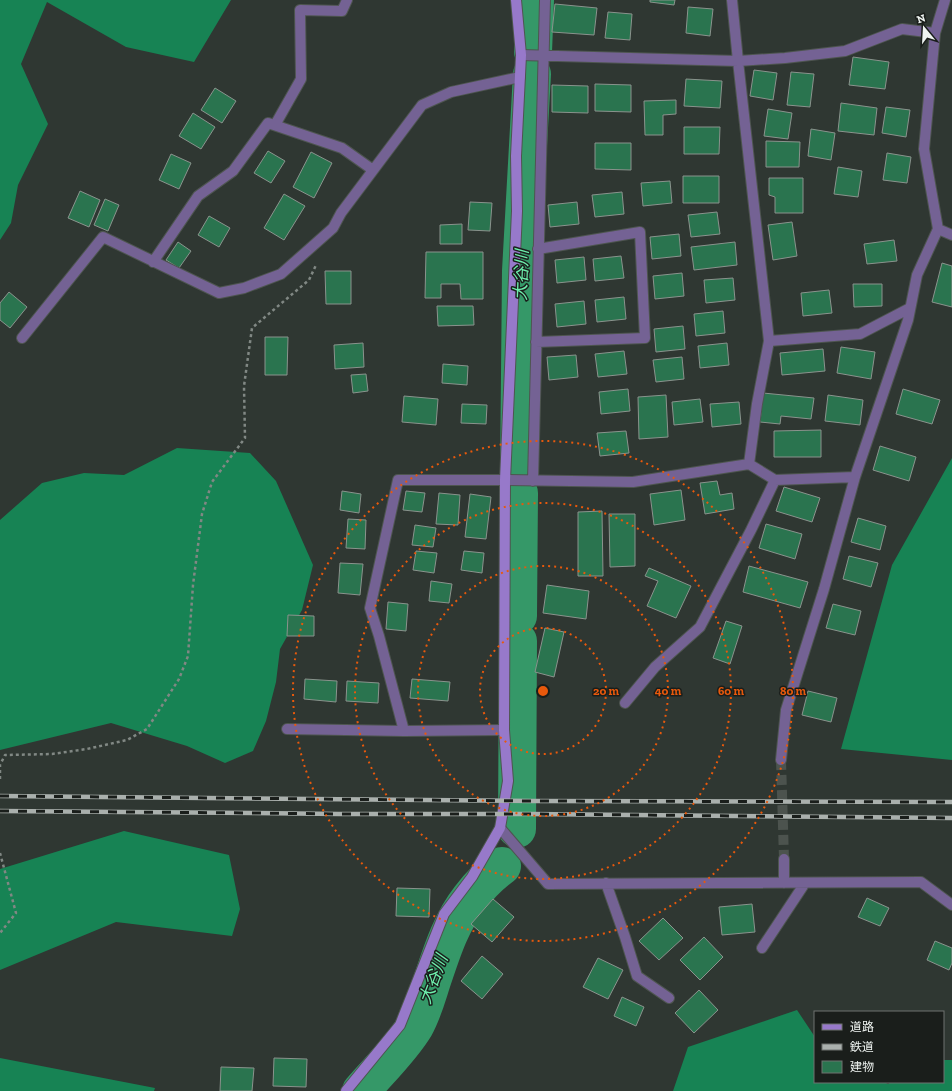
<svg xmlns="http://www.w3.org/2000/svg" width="952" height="1091" viewBox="0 0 952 1091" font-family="'Zilla Slab','Noto Sans JP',serif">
<rect width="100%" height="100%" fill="#2f3732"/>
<path fill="#178354" d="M0,0H231L194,62L126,47L47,2L21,64L48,124L18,185L11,223L0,240Z
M177,448L250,453L276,481L313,565L302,610L280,649L276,682L266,721L253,751L225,763L187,746L111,723L0,750V520L42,483L84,473L124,475Z
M952,458V760L841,749L892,565Z
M124,831L229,855L240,909L232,936L116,922L0,970V869Z
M797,1010L815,1037V1082H884L888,1084L891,1082H943V1060H952V1091H673L688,1047Z
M0,1058L155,1088L154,1091H0Z"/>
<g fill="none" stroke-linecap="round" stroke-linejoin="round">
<path stroke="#359868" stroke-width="38" d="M533,52L535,0
M519,477L521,271L532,74
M518,616L519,493
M517,829L518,641
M361,1091C378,1071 402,1048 415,1026C424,1010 428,992 434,975C443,948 452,921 470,898C479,886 490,875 502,866"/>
</g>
<path fill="#2a744f" stroke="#8a938d" d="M650,0H675L674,5L650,2Z
M555,4L597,8L594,35L552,32Z
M688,7L713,9L710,36L686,33Z
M608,12L632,14L630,40L605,38Z
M853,57L889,62L885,89L849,85Z
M754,70L777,73L773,100L750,96Z
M791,72L814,74L810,107L787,105Z
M686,79L722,81L720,108L684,106Z
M595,84L631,85V112L595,111Z
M552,85L588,86V113L552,112Z
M215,88L236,101L222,123L201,110Z
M676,100V114L663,115V135H645L644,101Z
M841,103L877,108L874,135L838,131Z
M886,107L910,110L906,137L882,133Z
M768,109L792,113L788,139L764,136Z
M193,113L215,127L201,149L179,136Z
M684,127H720L719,154H684Z
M811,129L835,133L831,160L808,156Z
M766,141L800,142L799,167H766Z
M595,143H631V170L595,169Z
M268,151L285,161L271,183L254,173Z
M311,152L332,163L314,198L293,187Z
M887,153L911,157L907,183L883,180Z
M171,154L191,163L179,189L159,180Z
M838,167L862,171L858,197L834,194Z
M683,176H719V203H683Z
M769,178H803V213H775V197L769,195Z
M670,181L672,203L643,206L641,183Z
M80,191L100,200L89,227L68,218Z
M622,192L624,214L595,217L592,195Z
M284,194L305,206L284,240L264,228Z
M105,199L119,205L108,231L94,225Z
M470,202L492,203L490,231L468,230Z
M577,202L579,224L550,227L548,205Z
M717,212L720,234L691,237L688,215Z
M209,216L230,228L219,247L198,235Z
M792,222L797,256L773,260L768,225Z
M462,224V244H440V225Z
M679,234L681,256L652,259L650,237Z
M894,240L897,261L867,264L864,244Z
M178,242L191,251L179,268L166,260Z
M735,242L737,265L694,270L691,247Z
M426,252H483V299H461L460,284H441V298H425Z
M621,256L624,278L595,281L593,259Z
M584,257L586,280L557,283L555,260Z
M942,263L952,266V307L932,302Z
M325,271H351V304H326Z
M682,273L684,296L655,299L653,276Z
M733,278L735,300L706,303L704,280Z
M853,284H882V306L854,307Z
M829,290L832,313L803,316L801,293Z
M9,292L27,307L10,328L0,320V303Z
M624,297L626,319L597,322L595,300Z
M584,301L586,324L557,327L555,304Z
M437,306H473L474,325L438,326Z
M723,311L725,333L696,336L694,314Z
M683,326L685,349L656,352L654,329Z
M265,337H288L287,375H265Z
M363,343L364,367L335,369L334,345Z
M727,343L729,365L700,368L698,346Z
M841,347L875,352L871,379L837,373Z
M823,349L825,371L782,375L780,353Z
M624,351L627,374L598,377L595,354Z
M576,355L578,377L549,380L547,357Z
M682,357L684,379L656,382L653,360Z
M443,364L468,366L467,385L442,383Z
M366,374L368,391L353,393L351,375Z
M628,389L630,411L601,414L599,392Z
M903,389L940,400L932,424L896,414Z
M763,393L814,398L811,419L781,416L780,424L760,422Z
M666,395L668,437L639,439L638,397Z
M828,395L863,400L860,425L825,421Z
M404,396L438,399L436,425L402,422Z
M700,399L703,422L674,425L672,402Z
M739,402L741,424L712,427L710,404Z
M462,404L487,405L486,424L461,423Z
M821,430V457H774V431Z
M626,431L629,453L600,456L597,433Z
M880,446L916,457L909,481L873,470Z
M717,481L720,495L732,493L734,509L705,514L700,483Z
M784,487L820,498L812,522L776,511Z
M681,490L685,520L654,525L650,494Z
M342,491L361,494L359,513L340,510Z
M406,491L425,493L422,512L403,510Z
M439,493L460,495L458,525L436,524Z
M470,494L491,497L486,539L465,537Z
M602,511L603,576H578V512Z
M609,514H635V566L610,567Z
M858,518L886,526L880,550L851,542Z
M348,519L366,520L365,549L346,548Z
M766,524L802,534L795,559L759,548Z
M415,525L436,528L433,547L412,545Z
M416,551L437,553L434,573L413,570Z
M464,551L484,553L482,573L461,570Z
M849,556L878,563L871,587L843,579Z
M340,563L363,564L360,595L338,593Z
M749,566L808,582L800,608L743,592Z
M649,568L691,586L676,618L647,606L658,581L645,576Z
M431,581L452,584L449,603L429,601Z
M547,585L589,591L586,619L543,613Z
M388,602L408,604L406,631L386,629Z
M833,604L861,611L855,635L826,628Z
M288,615L314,616V636H287Z
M726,621L742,626L730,664L713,658Z
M545,628L564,632L554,677L535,672Z
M305,679L337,681L336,702L304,699Z
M412,679L450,682L448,701L410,698Z
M347,681L379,683L378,703L346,701Z
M808,691L837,698L831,722L802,715Z
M397,888L430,889L429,917L396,916Z
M867,898L889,908L880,926L858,917Z
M493,899L514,917L492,942L471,924Z
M752,904L755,932L722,935L719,907Z
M663,918L683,938L659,960L639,941Z
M704,937L723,957L700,980L680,960Z
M935,941L952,948V963L949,970L927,960Z
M482,956L503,974L482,999L461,981Z
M598,958L623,970L608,999L583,987Z
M699,990L718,1010L694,1033L675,1013Z
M622,997L644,1007L636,1026L614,1016Z
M274,1058L307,1059L306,1087L273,1086Z
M221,1067L254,1068L252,1091H220Z"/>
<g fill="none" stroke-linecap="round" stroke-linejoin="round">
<path stroke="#4c534e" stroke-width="10" stroke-dasharray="10 5" stroke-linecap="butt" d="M781,760L784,859"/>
<defs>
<path id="street" d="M732,0L738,61L769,341L757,404L749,464
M521,55L738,61L785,58L845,51L902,29L935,33
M275,125L301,79L300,10L342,11L347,0
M938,229L952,235
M153,262L198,196L233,171L268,123L342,148L373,170
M22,338L103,237L219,293L244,288L281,274L333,228L341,213L422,105L451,92L520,77
M769,341L860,334L910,308
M536,342L645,338L640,232L538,249
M533,481L545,0
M625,703L655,667L700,627L751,530L775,480
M287,729L404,731
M504,730L404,731L379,636L370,608L398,480H505L633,482L749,464L775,480L855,477
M781,760L786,710L824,589L855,477L908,320L917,275L938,229L924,149L935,33L945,0
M500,828L548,884L921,882L952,905
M606,883L625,937L637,976L669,998
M784,883V859
M762,948L805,883"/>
<path id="secondary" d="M346,1091L400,1025L444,914L472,877L500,828L508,781L504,730L505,480L517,211L516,156L521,55L516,0"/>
</defs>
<use href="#street" stroke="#4e5550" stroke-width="12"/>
<use href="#secondary" stroke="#4e5550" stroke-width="12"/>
<path stroke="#818884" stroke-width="2.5" stroke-dasharray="3 3" stroke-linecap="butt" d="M0,779V765L5,755L52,754L87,749L127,740L147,729L179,679L188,656L193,585L202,514L212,482L245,438L244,386L252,328L309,280L316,265
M0,853L16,913L0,933"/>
<use href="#street" stroke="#746294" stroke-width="10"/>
<use href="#secondary" stroke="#9779ca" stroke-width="10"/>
<defs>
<path id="rail" d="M0,796L532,801L952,802
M0,811L253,813L339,814H530L952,818"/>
</defs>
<use href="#rail" stroke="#aab0ad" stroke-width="4.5"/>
<use href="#rail" stroke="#1a1e1b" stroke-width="3" stroke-dasharray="9" stroke-linecap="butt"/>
</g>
<g fill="none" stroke="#e8590c" stroke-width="2" stroke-dasharray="2 4">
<circle cx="543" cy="691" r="63"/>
<circle cx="543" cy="691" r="125"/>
<circle cx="543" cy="691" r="188"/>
<circle cx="543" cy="691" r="250"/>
</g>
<g text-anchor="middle" stroke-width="3" stroke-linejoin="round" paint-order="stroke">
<g font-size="17" font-style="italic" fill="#6eeeac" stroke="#1a1e1b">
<text transform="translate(521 275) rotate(-88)" y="6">大谷川</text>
<text transform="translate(433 979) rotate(-69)" y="6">大谷川</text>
</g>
</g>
<circle cx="543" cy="691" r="6" fill="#e8590c" stroke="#1a1e1b" stroke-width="2"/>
<g font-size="12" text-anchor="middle" font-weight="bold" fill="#e8590c" stroke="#1a1e1b" stroke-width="3" stroke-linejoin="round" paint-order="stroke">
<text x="606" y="695">20 m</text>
<text x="668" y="695">40 m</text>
<text x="731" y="695">60 m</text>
<text x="793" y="695">80 m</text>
</g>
<rect x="814" y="1011" width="130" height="72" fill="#1a1e1b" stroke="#6f7370"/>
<rect x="822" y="1024" width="20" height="6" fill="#9779ca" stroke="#6f7370"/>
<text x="850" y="1031" font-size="12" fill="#eef3f0">道路</text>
<rect x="822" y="1044" width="20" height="6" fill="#aab0ad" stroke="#6f7370"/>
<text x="850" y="1051" font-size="12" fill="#eef3f0">鉄道</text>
<rect x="822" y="1061" width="20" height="12" fill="#2a744f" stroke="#6f7370"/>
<text x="850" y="1071" font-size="12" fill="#eef3f0">建物</text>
<g transform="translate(924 28) rotate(342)" stroke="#1a1e1b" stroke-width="3" paint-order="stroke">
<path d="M0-3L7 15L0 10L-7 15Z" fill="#eef3f0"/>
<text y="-6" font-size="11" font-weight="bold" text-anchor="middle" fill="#eef3f0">N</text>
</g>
</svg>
